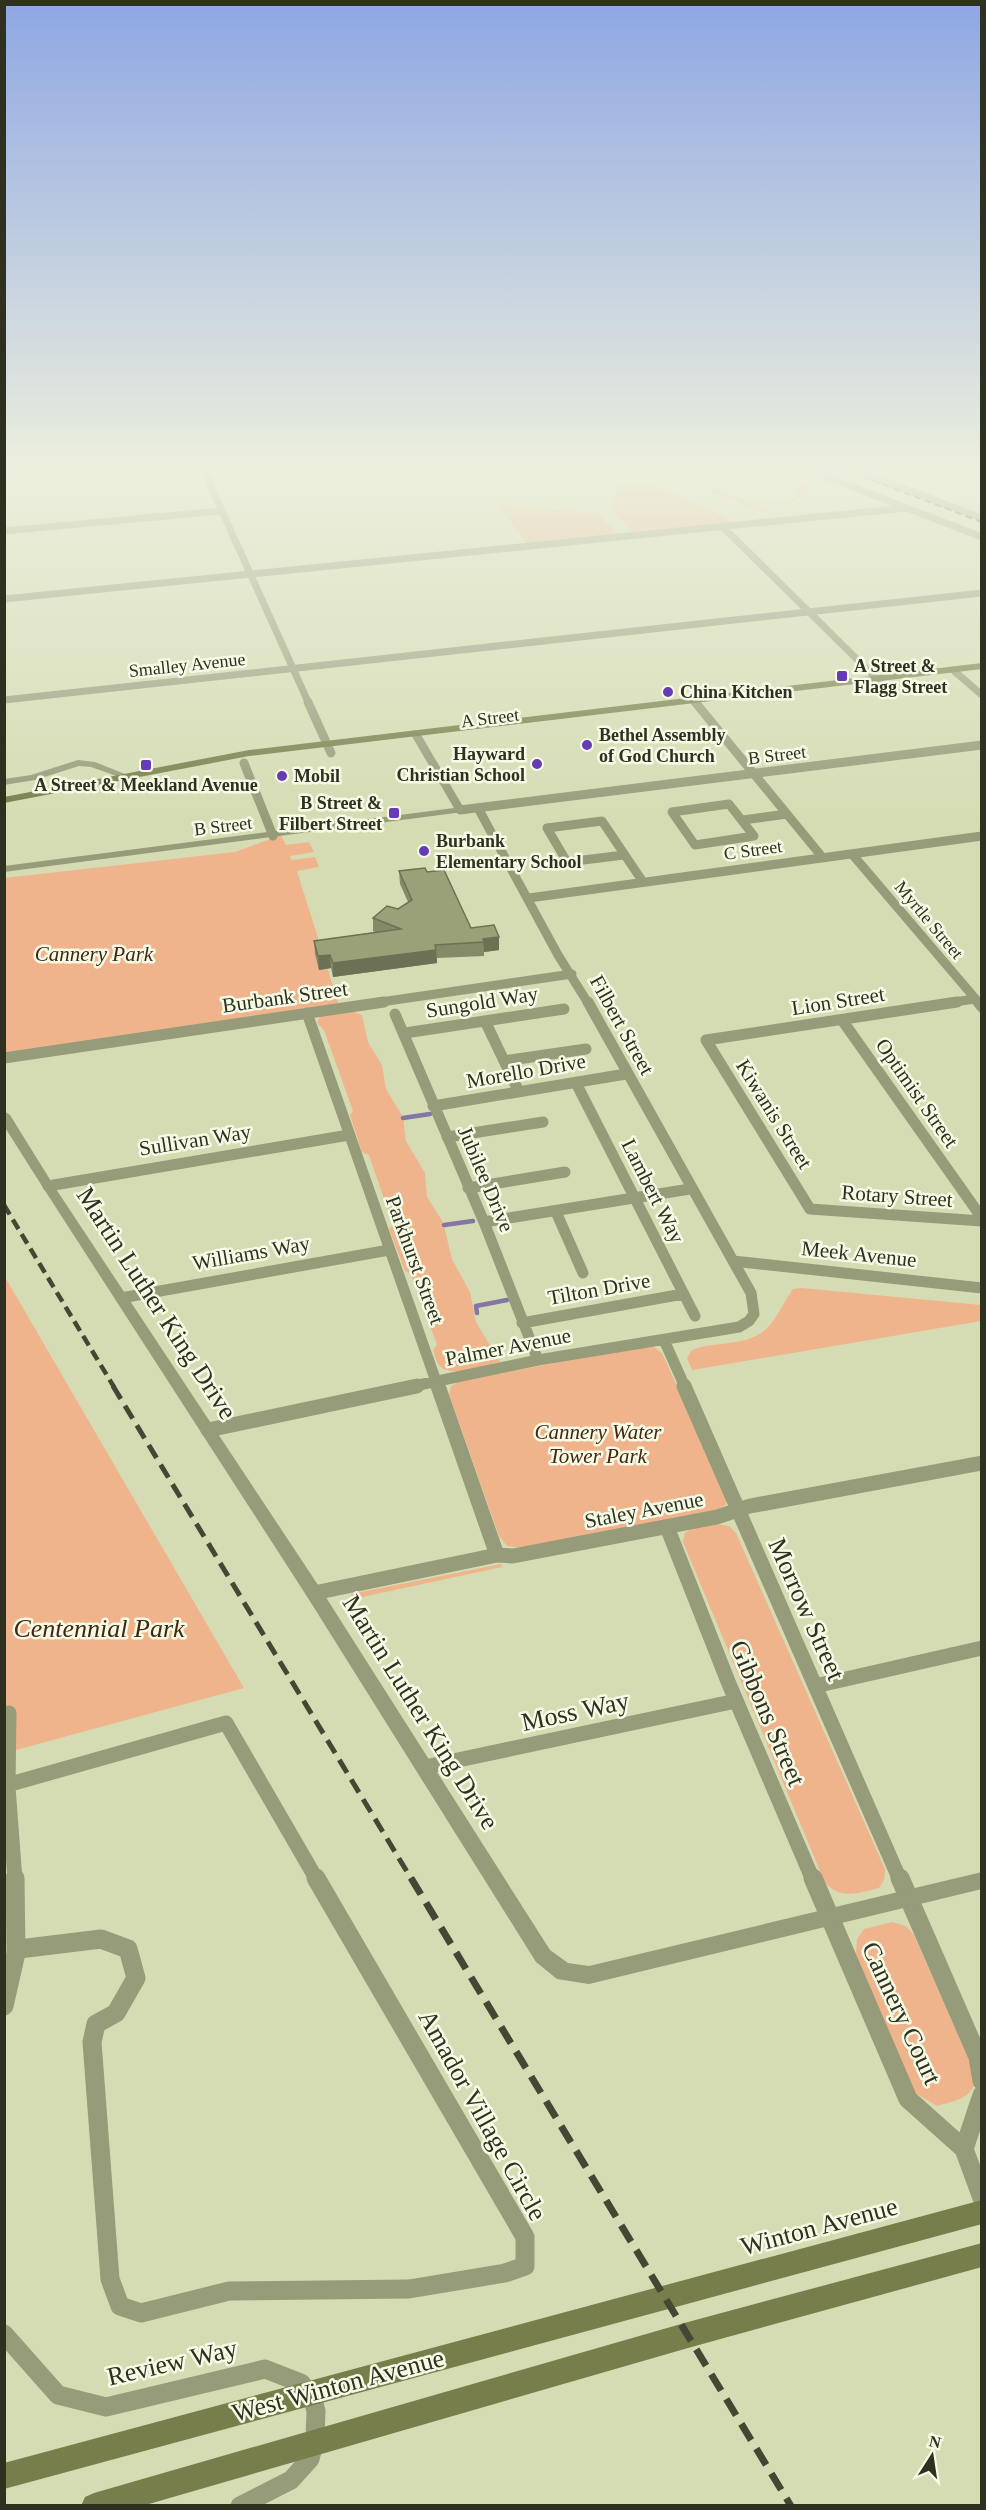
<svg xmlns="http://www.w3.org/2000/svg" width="986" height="2510" viewBox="0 0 986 2510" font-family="'Times New Roman',serif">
<rect width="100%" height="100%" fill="#d5dcb3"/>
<path fill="#f0b48c" d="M657,469H666C690,479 783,526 799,491L794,485L753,469H768L803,482L807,485L808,493L792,503L756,505L768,511L762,512Z
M618,483L650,484L736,522L633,533L611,509Z
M499,506L598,513L618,535L526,543Z
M281,835L286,845L309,842L314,852L290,856L292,860L315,857L319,867L297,871L339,1005L5,1054L4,878L235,852Z
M351,1011L362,1015L368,1042L382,1065L386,1089L403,1117L406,1141L425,1173L427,1197L443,1222L452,1259L470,1292L476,1322L500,1362C485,1365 455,1377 442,1368C436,1364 435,1356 433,1350L437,1345L411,1274L405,1271L389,1229L393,1225L369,1155L362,1152L350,1115L353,1111L324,1030L317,1023L320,1016Z
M5,1277L244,1688L5,1753Z
M802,1288L981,1305V1321L692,1370L687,1358L692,1350C714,1341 749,1347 767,1328C778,1317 784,1301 793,1289Z
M639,1347H654L662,1353L727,1496L726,1505L714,1512L522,1548L507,1546L499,1536L449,1394L451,1386L460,1381Z
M716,1524L729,1526L736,1533L885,1869L884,1880L879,1888C858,1893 842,1900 825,1883L683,1542L685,1533L692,1528Z
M501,1564L502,1567L353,1599L351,1594Z
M892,1922L906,1926L914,1935L976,2075C975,2099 956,2100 937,2106L914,2092L856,1954L857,1939L864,1929Z"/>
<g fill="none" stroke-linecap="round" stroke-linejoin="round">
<path stroke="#8376a4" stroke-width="4.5" d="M403,1118L430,1114
M444,1225L473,1221
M477,1313L476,1306L507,1300"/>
<path stroke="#969b7a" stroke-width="7" d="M203,469L309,704
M806,469L982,537
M852,469L982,518
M722,526L885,687
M4,531L221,511
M4,599L906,508
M953,670L982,695
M4,700L982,593
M694,701L696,704"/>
<path stroke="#969b7a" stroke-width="9" d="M308,702L331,753
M695,702L823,858
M244,763L273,836
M729,804L754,836L695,845L672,812Z
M478,808L558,955L588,1003
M460,810L982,745
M743,820L787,814
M852,854L979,1003
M624,855L567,862L547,828L602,821L643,882
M529,898L982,836
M374,1003L572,974
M947,1003L975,999"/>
<path stroke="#969b7a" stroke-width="11" d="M957,1002L706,1040L810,1209L982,1221
M978,1002L982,1007
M307,1013L438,1387
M395,1014L484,1222L538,1360
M842,1020L982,1218
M485,1021L519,1092
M405,1033L564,1009
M4,1058L384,1002
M504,1061L586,1049
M576,1083L695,1316
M433,1106L626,1074
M447,1137L543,1122
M48,1186L349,1135
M468,1188L565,1172
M556,1212L583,1273
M484,1222L690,1189
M733,1261L982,1288
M121,1298L389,1250
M522,1323L683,1294
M664,1340L685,1387
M409,1387L538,1360L739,1327L749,1321L754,1314L751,1293L588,1002"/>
<path stroke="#969b7a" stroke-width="15" d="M438,1386L497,1555
M684,1386L900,1880
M208,1430L417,1386
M667,1527L729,1684L813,1880
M314,1593L497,1555L513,1556L717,1517L750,1506L982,1463
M815,1686L982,1648
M9,1713L8,1787L15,1880
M425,1767L736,1701
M7,1785L226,1723L317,1880"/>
<path stroke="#969b7a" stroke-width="19" d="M813,1878L908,2099L964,2149L982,2198
M900,1878L978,2057L982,2081
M19,1949L101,1939L128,1949L136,1978L116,2013L96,2024L92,2042L110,2279L120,2306L141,2313L229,2291L409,2289L505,2273L525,2266V2237L316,1878
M4,2006L16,1953L15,1878
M964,2149L982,2095
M4,2334L58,2395L106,2407L265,2369L301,2383L313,2400L316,2411L315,2439L310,2459L291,2480L240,2506"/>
<path fill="#969b7a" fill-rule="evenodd" d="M415,730L420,733L465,810L463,812L4,872V866L454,808L410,733Z
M78,760L95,762L130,776L125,779L91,767L79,766L35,780L4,785V779L31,775Z
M4,1111L10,1115L54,1186L320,1588L550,1950L568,1963L589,1966L982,1872V1889L589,1984L557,1979L536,1962L308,1598L42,1186L4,1126Z"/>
<path fill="#777e4b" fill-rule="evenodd" d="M982,663V669L249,756L4,803V797L249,750Z
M982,2200V2224L4,2489V2463Z
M982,2243V2267L688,2348L142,2506H81L85,2497L94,2493L688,2322Z"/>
<path stroke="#444733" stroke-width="2" stroke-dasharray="7 4" stroke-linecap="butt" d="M842,469L982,522"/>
<path stroke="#444733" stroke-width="4.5" stroke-dasharray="11 6" stroke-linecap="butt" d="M4,1205L114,1387"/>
<path stroke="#444733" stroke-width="5" stroke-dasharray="15 8" stroke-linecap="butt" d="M113,1386L412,1880"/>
<path stroke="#444733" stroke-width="7" stroke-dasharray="19 10" stroke-linecap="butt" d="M411,1878L791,2506"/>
</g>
<path fill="#848a68" d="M399,871L427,872L471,928L499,950L484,952V956L437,958V963L333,977L331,968L319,970L315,954L314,941L375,932L373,931V918L398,909L408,902L400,884Z"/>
<path fill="#6c7155" d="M499,937V950L484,952L483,939Z
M436,950L437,963L333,977V963Z
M330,955L331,968L319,970L318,956Z"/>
<path fill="#9aa179" stroke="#6c7155" stroke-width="1.5" d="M425,868L427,872L444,870L471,928L494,925L499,937L483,939L484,942L435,945L436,950L333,963L330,955L318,956L314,941L401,929L373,918L387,906L398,909L412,900L399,871Z"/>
<linearGradient id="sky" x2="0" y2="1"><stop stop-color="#8ea7e4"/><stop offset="0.57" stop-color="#ecefdd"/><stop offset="1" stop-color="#ecefdd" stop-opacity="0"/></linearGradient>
<rect width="986" height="821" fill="url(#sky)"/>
<g fill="#673bb3" stroke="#f7fbe6" stroke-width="2">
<rect x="836" y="670" width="12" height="12" rx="3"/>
<circle cx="668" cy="692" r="6"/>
<circle cx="587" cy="745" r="6"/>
<circle cx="537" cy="764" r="6"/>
<rect x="140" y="759" width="12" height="12" rx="3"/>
<circle cx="282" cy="776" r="6"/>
<rect x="388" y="807" width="12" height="12" rx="3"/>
<circle cx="424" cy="851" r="6"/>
</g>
<g text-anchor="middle" stroke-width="5" stroke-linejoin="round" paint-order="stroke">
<g font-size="18" fill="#2e3120" stroke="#f7fbe6">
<text transform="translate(187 665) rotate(-6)" y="6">Smalley Avenue</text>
<text transform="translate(490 718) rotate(-7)" y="6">A Street</text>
<text transform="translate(777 755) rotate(-7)" y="6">B Street</text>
<text transform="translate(223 826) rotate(-7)" y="6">B Street</text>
<text transform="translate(753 850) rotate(-8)" y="6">C Street</text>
<text transform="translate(929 920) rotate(50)" y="6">Myrtle Street</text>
</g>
<g font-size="18" font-weight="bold" fill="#2e3120" stroke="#f7fbe6" text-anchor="start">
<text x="854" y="672">A Street &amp;<tspan x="854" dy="21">Flagg Street</tspan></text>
<text x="680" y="698">China Kitchen</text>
<text x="599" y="741">Bethel Assembly<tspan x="599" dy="21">of God Church</tspan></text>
<text x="525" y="760" text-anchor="end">Hayward<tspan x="525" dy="21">Christian School</tspan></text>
<text x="294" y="782">Mobil</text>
<text x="146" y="791" text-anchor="middle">A Street &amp; Meekland Avenue</text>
<text x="382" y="809" text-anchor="end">B Street &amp;<tspan x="382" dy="21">Filbert Street</tspan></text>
<text x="436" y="847">Burbank<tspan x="436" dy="21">Elementary School</tspan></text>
</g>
<g font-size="21" font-style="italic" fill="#432611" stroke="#f7fbe6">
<text x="94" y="961">Cannery Park</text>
<text x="598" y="1439">Cannery Water<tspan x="598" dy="24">Tower Park</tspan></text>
</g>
<g font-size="21" fill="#2e3120" stroke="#f7fbe6">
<text transform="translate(285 997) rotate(-8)" y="7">Burbank Street</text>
<text transform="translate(838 1001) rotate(-9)" y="7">Lion Street</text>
<text transform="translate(482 1002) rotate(-9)" y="7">Sungold Way</text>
<text transform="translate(622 1025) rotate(61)" y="7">Filbert Street</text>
<text transform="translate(526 1071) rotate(-10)" y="7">Morello Drive</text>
<text transform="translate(917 1093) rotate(55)" y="7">Optimist Street</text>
<text transform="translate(774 1114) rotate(58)" y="7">Kiwanis Street</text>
<text transform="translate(195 1140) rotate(-9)" y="7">Sullivan Way</text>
<text transform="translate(486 1179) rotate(67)" y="7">Jubilee Drive</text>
<text transform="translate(653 1191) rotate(63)" y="7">Lambert Way</text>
<text transform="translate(897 1196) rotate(4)" y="7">Rotary Street</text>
<text transform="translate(251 1253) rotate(-10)" y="7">Williams Way</text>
<text transform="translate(859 1254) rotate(6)" y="7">Meek Avenue</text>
<text transform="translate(415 1260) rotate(70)" y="7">Parkhurst Street</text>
<text transform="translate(599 1289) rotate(-10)" y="7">Tilton Drive</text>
<text transform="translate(508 1347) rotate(-11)" y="7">Palmer Avenue</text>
<text transform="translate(644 1510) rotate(-11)" y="7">Staley Avenue</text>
</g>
<g font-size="26" fill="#2e3120" stroke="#f7fbe6">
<text transform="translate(157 1303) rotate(57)" y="9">Martin Luther King Drive</text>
<text transform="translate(807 1609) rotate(66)" y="9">Morrow Street</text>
<text transform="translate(575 1711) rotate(-12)" y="9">Moss Way</text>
<text transform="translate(421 1712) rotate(58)" y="9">Martin Luther King Drive</text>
<text transform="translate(768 1713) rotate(67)" y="9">Gibbons Street</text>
<text transform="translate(902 2013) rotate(65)" y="9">Cannery Court</text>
<text transform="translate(483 2115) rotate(61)" y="9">Amador Village Circle</text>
<text transform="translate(819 2226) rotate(-15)" y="9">Winton Avenue</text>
<text transform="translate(172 2362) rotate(-13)" y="9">Review Way</text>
<text transform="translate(338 2385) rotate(-15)" y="9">West Winton Avenue</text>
</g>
<g font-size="26" font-style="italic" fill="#432611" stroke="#f7fbe6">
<text x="99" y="1637">Centennial Park</text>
</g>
</g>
<rect width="986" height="2510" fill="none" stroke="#2e3120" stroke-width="12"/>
<g transform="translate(932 2456) rotate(12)" stroke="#f7fbe6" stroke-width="4.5" paint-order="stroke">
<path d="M0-4.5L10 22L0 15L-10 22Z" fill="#2e3120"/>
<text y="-9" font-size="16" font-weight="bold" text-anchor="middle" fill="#2e3120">N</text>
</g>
</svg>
